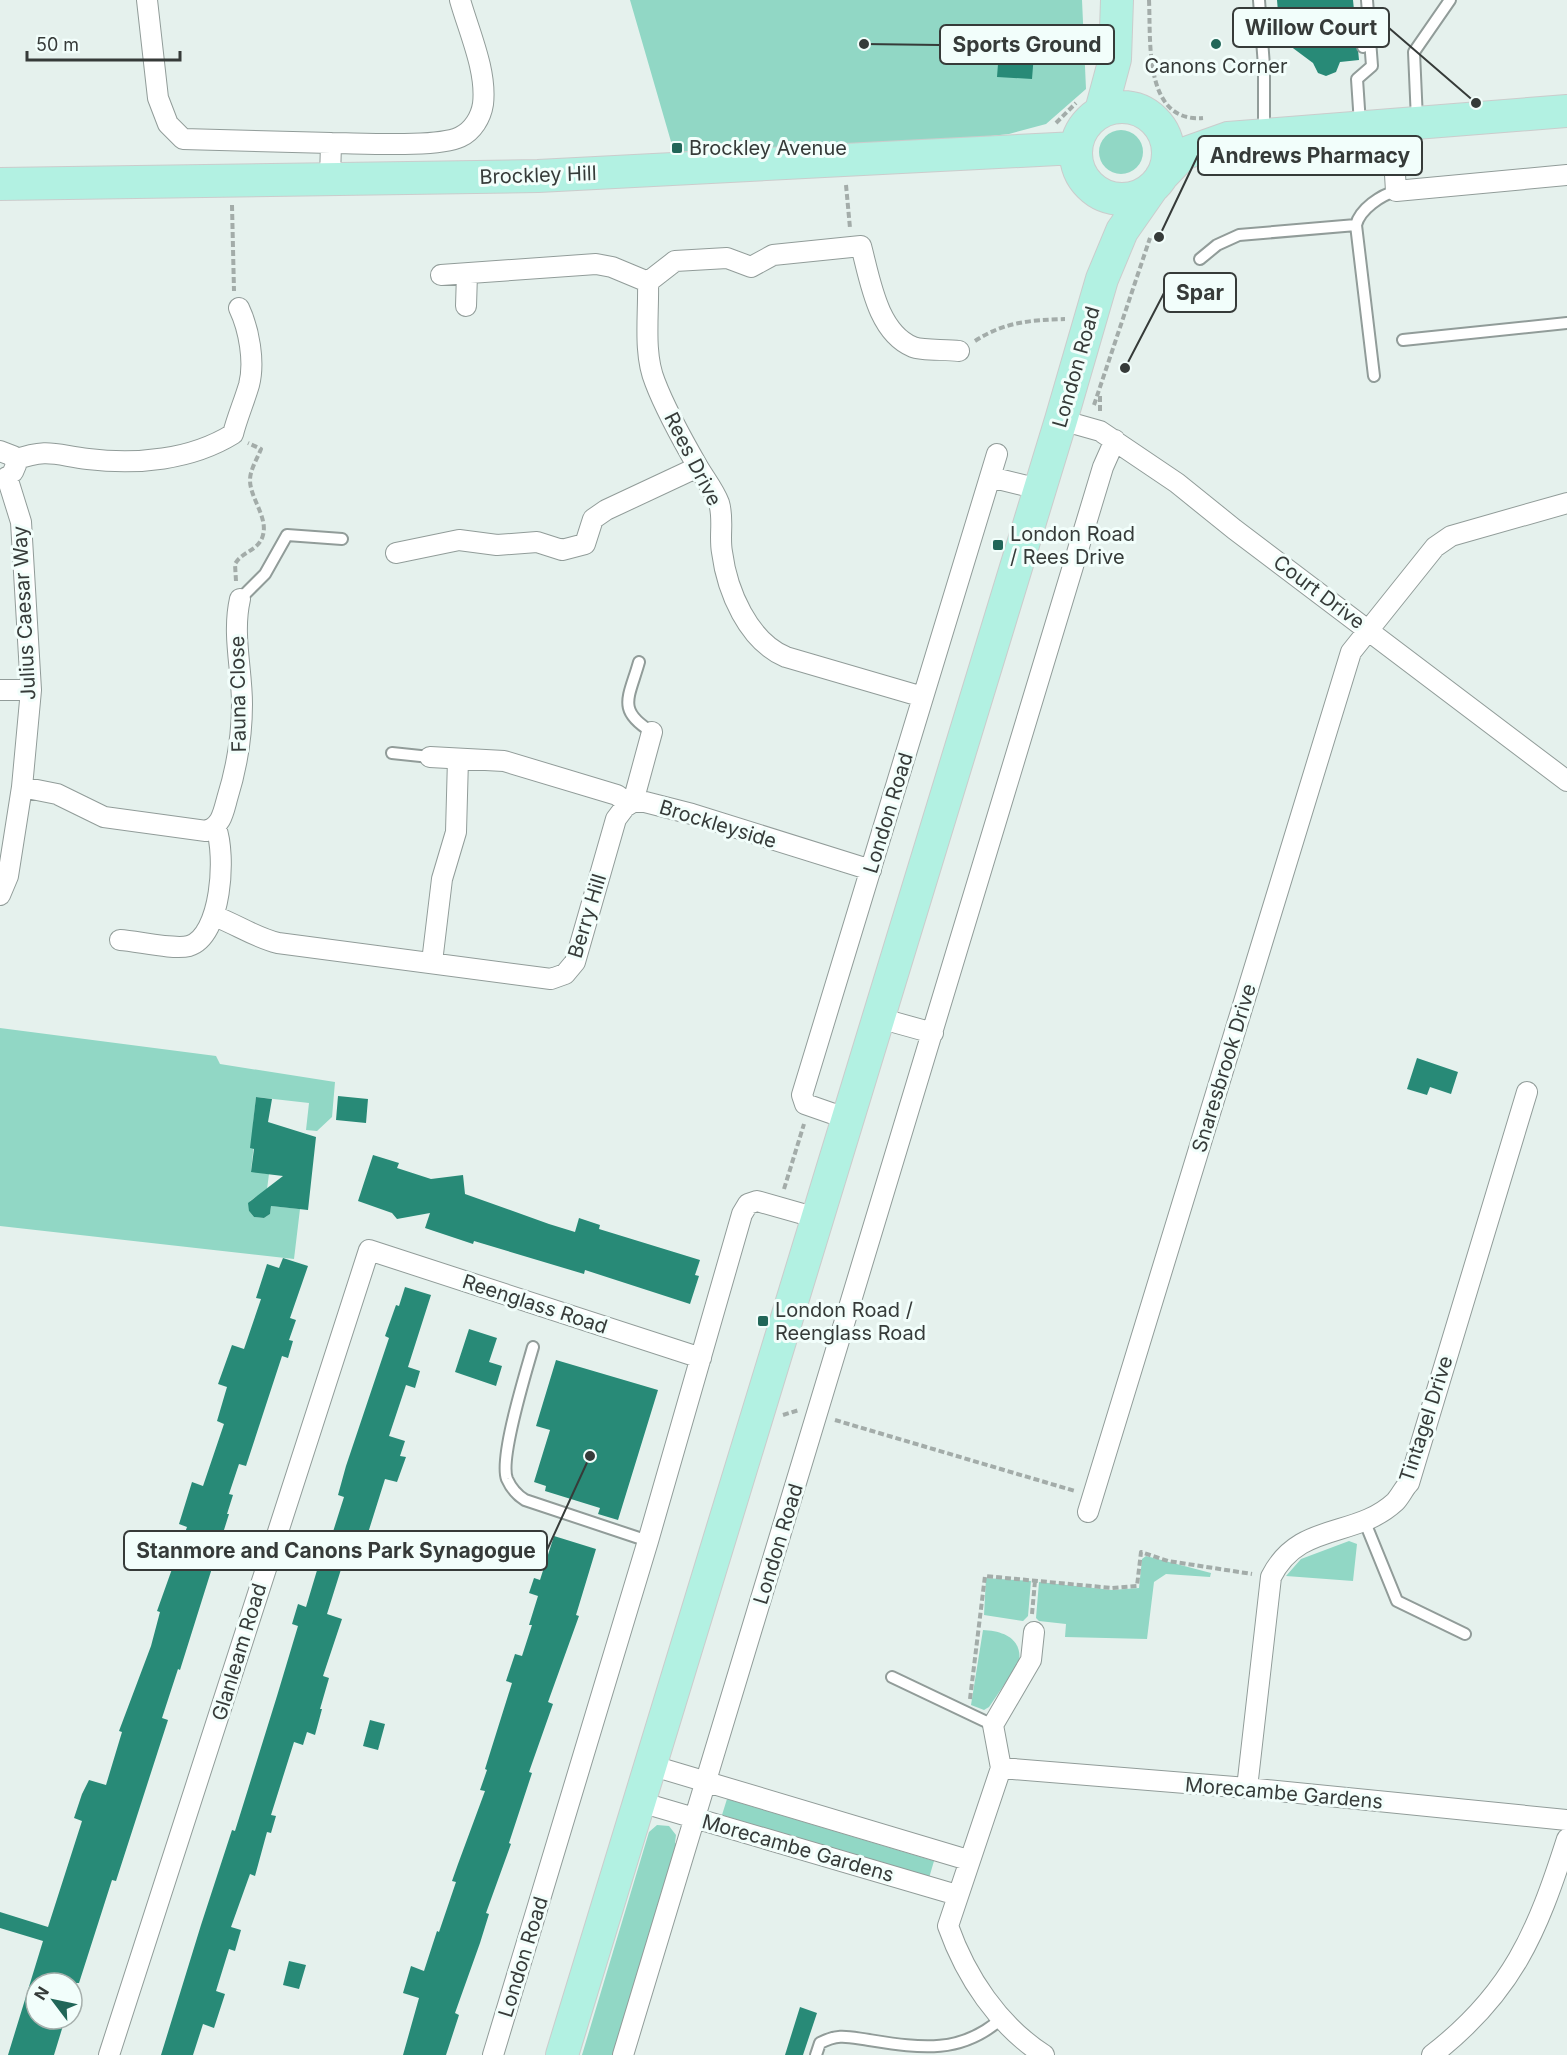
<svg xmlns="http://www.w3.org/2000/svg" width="1567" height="2055" viewBox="0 0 1567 2055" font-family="Inter,sans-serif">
<rect width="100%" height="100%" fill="#e5f1ed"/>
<path fill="#91d7c5" d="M630,0H1082L1086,89L1046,124L1009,134L973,138L674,152Z
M1099 152a22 22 0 1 1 44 0a22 22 0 1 1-44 0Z
M0,1028L216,1056L220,1064L335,1082L332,1117L317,1131L306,1130L309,1103L256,1097L253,1124H256L251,1171L269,1174L266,1197L257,1196L250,1201L249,1211L254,1217L264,1218L270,1214L271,1206L300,1209L294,1259L0,1226Z
M1349,1541L1357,1544L1353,1581L1286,1576L1301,1559Z
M1146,1556L1211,1573L1210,1577L1166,1574L1154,1582L1147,1639L1065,1637L1066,1624L1039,1621L1036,1618L1039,1582L1112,1590L1139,1588L1142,1559Z
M986,1578L1031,1581L1028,1616L1023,1621L984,1615Z
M983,1630C1003,1631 1023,1638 1019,1663L989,1707L984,1710L971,1705Z
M727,1799L934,1861L929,1878L722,1815Z
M657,1825L669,1826L676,1835L675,1843L680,1845L616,2055H582L649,1832Z"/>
<path fill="#288a77" d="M1277,0H1353L1359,60L1340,62L1336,72L1326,76L1318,73L1313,63L1270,31L1268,22L1273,14L1278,12Z
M1000,38L1035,41L1032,79L997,77Z
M1417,1058L1458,1072L1451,1094L1430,1087L1427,1095L1407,1089Z
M338,1096L368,1099L366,1123L336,1120Z
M256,1097L272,1099L268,1122L316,1137L308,1210L271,1206L270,1214L264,1218L254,1217L249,1211L248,1203L283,1176L251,1172L254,1149L250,1148Z
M373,1155L399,1163L397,1168L431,1179L463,1175L465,1194L549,1224L575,1232L579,1218L600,1225L599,1229L700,1260L695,1275L699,1276L690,1304L585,1270L584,1274L474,1241L473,1244L425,1228L430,1213L397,1219L392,1213L358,1201Z
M283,1258L308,1266L290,1318L296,1320L289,1340L293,1341L288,1358L282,1356L246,1466L239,1464L229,1494L233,1495L227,1514H229L180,1670L178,1669L162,1718L168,1720L116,1881L112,1880L79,1983H36V2019H65L54,2055H8L43,1941L0,1928V1912L48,1927L82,1821L74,1818L82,1794L89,1780L106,1785L122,1732L119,1731L151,1646L160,1612L157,1611L187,1527L179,1524L192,1482L203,1486L224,1424L217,1421L227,1387L218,1384L232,1345L244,1349L261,1299L256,1298L267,1264L279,1268Z
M405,1287L431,1295L408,1367L420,1371L415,1388L406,1385L389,1436L405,1441L400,1456L406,1457L397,1482L385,1479L357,1568L343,1563L327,1614L342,1619L323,1676L329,1678L320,1709H322L315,1735L307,1732L303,1745L294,1742L271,1815L276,1816L271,1833L267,1832L255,1876L250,1874L231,1927L241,1930L235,1951L229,1949L216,1991L225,1994L214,2028L203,2024L193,2055H161L201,1925L232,1830L235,1831L277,1696L298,1626L292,1624L298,1604L306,1607L327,1537L331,1538L344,1497L338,1495L346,1466L389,1338L385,1336L396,1305L399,1306Z
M469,1329L497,1338L489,1362L502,1366L496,1386L455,1372Z
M556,1360L658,1390L618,1520L598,1514L600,1508L545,1491L546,1486L534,1482L550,1430L536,1426Z
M554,1536L596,1549L576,1615L579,1616L548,1702L553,1704L529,1772L532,1773L509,1843L511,1844L486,1913L489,1914L480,1943L455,2013L459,2015L446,2055H403L419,1998L403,1993L411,1966L424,1971L437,1931L439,1932L456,1882L452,1881L458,1864L485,1791L480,1790L487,1770L485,1769L512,1683L506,1681L515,1654L522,1656L532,1625H529L538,1596L529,1593L534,1578L540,1580Z
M370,1720L385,1724L378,1750L363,1746Z
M289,1961L306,1965L299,1989L283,1985Z
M800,2007L817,2013L803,2055H785Z"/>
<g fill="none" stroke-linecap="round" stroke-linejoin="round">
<defs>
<path id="lane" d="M1259,0L1264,66V131
M1361,17L1363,47
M1417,120L1414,52L1450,0
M1360,124L1357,79L1372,66L1367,0
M1200,259L1217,245L1239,235L1356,225
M1403,340L1567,323
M1374,376L1356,225C1360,209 1381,195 1396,191
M240,599L265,574L287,535L342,539
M639,662C629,698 616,710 652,732
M392,753L430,757
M533,1347C526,1372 499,1458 507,1479C511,1488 517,1495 525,1500L648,1541
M1364,1520L1397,1601L1465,1634
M892,1677L993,1725
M816,2055L820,2043C839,2033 848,2037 869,2040C920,2048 961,2055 1002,2018"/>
<path id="street" d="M147,0L158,98L168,124L183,139L331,143L330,179
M1392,125L1396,191L1567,175
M331,143C359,143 437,148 460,137C473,131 481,117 483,104C487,71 469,32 460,0
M441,275L596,264L612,267L648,282C649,314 643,353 655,382C666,411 683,441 698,467C705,479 714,490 719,503C724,519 719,536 722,552C727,591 748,641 786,657L923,697
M648,282L675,261L727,258L751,267L773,255L861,246C870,279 877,332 913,347C923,351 946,349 959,351
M466,306L467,274
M1061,420L1100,431L1177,483L1234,529L1567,781
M0,451L13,456L16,465L13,472
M15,460C48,448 55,455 88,459C137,465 191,460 233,434C237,418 244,402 249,385C255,362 249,329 239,308
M990,477L1039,489
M396,553L459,540L497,545L537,542L562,550L585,544L593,519L606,510L698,467
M0,690H31
M652,732L633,802H645L692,814L871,870
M430,757L504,761L617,795L629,804
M22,787L57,794L104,817L206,831C221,826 223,814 227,799C237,767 242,738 242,704C242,669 232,634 240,599
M0,895L8,876L22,787L31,690L21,522L7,477
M214,916C236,924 254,937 278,943L551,979L565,974L575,962L616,819L625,807L633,802
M120,940C137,941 173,950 189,946C222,936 226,854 216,828
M432,962L442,879L456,832L458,759
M879,1018L933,1033
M848,1119L805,1104L802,1095L997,454
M1088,1512L1351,652L1435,547L1451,536L1567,503
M650,1765L968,1860
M1001,1768L993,1725L1031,1660L1034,1632
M1247,1788L1271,1577C1299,1521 1355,1539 1395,1502C1400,1497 1404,1488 1409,1483L1527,1092
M640,1802L957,1895
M109,2055L369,1250L701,1358
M493,2055L648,1541L742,1214L748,1204L757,1201L817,1218
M623,2055L1103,467L1115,440
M1044,2055C998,2025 966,1977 948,1926L1001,1768L1247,1788L1567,1820
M1432,2055C1512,1993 1537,1933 1567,1839"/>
<path id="primary" d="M1076 153a46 46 0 1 1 92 0a46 46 0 1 1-92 0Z
M1101,111L1115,59L1117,0
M1161,177L1183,154L1228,138L1567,111
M0,184L538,176L1076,148
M562,2055L1061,420L1102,279L1122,231L1152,188"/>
</defs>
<use href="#lane" stroke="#919c99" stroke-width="14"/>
<use href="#street" stroke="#919c99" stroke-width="22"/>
<use href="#primary" stroke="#cbcccc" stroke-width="34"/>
<path stroke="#a3aca9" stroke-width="4" stroke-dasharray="6 3" stroke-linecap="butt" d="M1149,0C1151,40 1143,123 1203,118
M1056,123L1076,103
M846,185L850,228
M232,205L234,291
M975,341C1004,322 1030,320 1065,319
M1100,396V412
M1094,405L1150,238
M236,581L235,564C242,551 259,551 263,535C268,517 250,498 250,480C250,470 257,459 261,449L248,443
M784,1189L804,1124
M783,1415L799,1410
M835,1420L1075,1491
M1032,1614L1035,1581
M970,1699L985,1576L1112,1588L1137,1586L1141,1552L1168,1561L1252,1574"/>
<use href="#lane" stroke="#fff" stroke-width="10"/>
<use href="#street" stroke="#fff" stroke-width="20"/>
<use href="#primary" stroke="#b2f1e2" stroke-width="32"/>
</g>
<g fill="#216658" stroke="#f2fefb" stroke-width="2">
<circle cx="1216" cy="44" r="6"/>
<rect x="671" y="142" width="12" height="12" rx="3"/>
<rect x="992" y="539" width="12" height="12" rx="3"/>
<rect x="757" y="1315" width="12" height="12" rx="3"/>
</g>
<g text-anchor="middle" stroke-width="6" stroke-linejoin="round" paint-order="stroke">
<g font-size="20" fill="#363b39" stroke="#f2fefb" text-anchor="start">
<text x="1216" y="73" text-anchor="middle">Canons Corner</text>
<text x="689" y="155">Brockley Avenue</text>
<text x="1010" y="541">London Road<tspan x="1010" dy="23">/ Rees Drive</tspan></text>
<text x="775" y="1317">London Road /<tspan x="775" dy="23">Reenglass Road</tspan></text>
</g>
<g font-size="20" fill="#363b39" stroke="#f2fefb">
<text transform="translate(538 175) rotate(-2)" y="7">Brockley Hill</text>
<text transform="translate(1076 367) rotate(-74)" y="7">London Road</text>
<text transform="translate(693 459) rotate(63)" y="7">Rees Drive</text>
<text transform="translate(1319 592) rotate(37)" y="7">Court Drive</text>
<text transform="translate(24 613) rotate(-93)" y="7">Julius Caesar Way</text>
<text transform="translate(238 694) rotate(-91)" y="7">Fauna Close</text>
<text transform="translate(888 813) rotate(-73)" y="7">London Road</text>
<text transform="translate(718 824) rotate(17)" y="7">Brockleyside</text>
<text transform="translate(587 916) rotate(-73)" y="7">Berry Hill</text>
<text transform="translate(1224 1068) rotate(-73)" y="7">Snaresbrook Drive</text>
<text transform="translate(535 1304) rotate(18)" y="7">Reenglass Road</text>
<text transform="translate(1426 1419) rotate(-72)" y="7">Tintagel Drive</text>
<text transform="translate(778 1544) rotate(-73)" y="7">London Road</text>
<text transform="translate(239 1652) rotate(-73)" y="7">Glanleam Road</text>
<text transform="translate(1284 1793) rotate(5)" y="7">Morecambe Gardens</text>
<text transform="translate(798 1848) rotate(16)" y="7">Morecambe Gardens</text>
<text transform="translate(523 1957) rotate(-73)" y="7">London Road</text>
</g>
</g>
<path fill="none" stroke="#363b39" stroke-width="2" d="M1476 103L1389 28M864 44L940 45M1159 237L1198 155M1125 368L1164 293M590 1456L547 1550"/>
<g fill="#363b39" stroke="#f2fefb" stroke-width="2">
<circle cx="1476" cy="103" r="6"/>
<circle cx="864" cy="44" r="6"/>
<circle cx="1159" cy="237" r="6"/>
<circle cx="1125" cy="368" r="6"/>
<circle cx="590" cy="1456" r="6"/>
</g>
<g fill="#f2fefb" stroke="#363b39" stroke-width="2">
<rect x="1233" y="8" width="156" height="39" rx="6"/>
<rect x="940" y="25" width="174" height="39" rx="6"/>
<rect x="1198" y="136" width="224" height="39" rx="6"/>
<rect x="1164" y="273" width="72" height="39" rx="6"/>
<rect x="124" y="1531" width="423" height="39" rx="6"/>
</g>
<g font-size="21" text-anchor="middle" font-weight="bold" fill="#363b39">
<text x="1311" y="35">Willow Court</text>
<text x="1027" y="52">Sports Ground</text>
<text x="1310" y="163">Andrews Pharmacy</text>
<text x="1200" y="300">Spar</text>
<text x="336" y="1558">Stanmore and Canons Park Synagogue</text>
</g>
<g transform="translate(54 2001) rotate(302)"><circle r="28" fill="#f2fefb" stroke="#a7b0ad" stroke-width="1.5"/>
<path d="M0-4.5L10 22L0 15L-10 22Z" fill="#216658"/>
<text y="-9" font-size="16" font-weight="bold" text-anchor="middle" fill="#363b39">N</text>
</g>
<path d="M27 51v9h153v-9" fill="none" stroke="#363b39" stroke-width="3"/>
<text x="36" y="51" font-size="18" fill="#363b39" stroke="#f2fefb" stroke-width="4.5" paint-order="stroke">50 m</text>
</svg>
